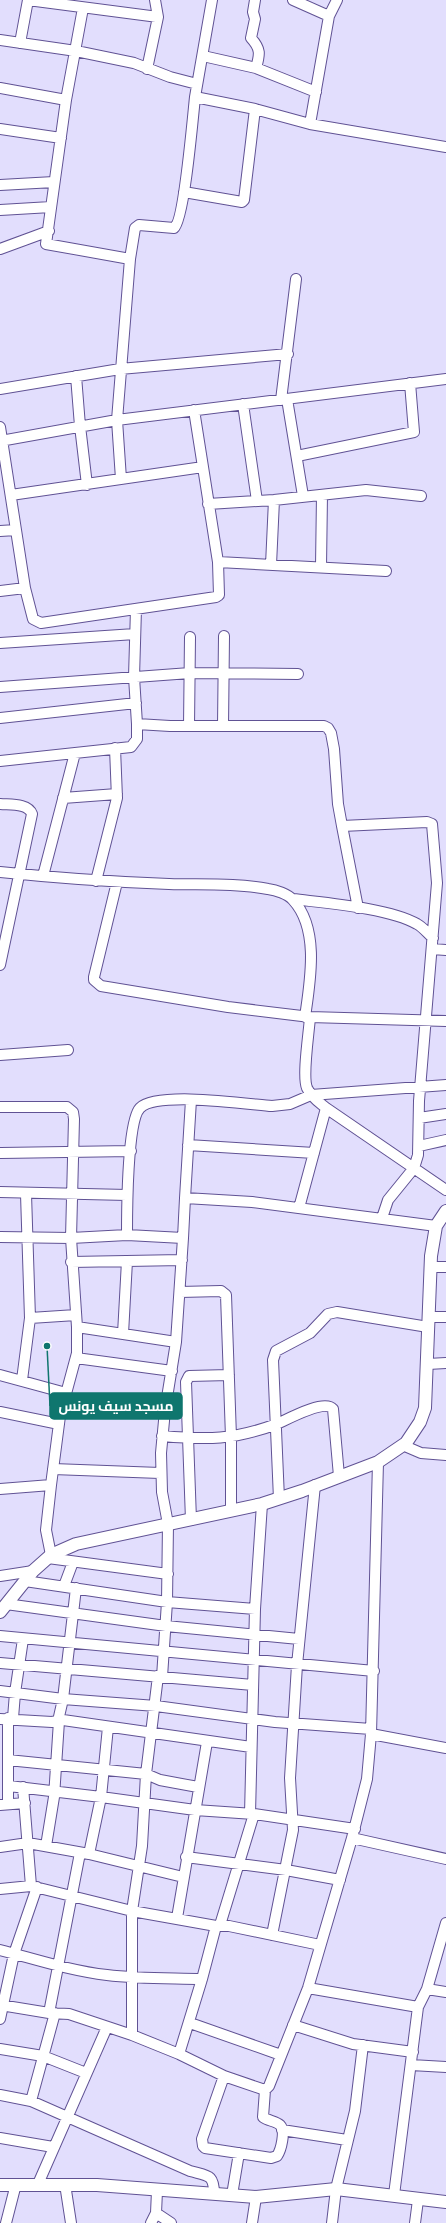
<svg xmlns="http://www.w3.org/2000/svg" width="446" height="2223" viewBox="0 0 446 2223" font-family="'Source Serif 4',Cairo,serif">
<rect width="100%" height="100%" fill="#e2defd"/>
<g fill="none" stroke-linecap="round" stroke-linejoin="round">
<defs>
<path id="minor" d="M28,0L158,17
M212,0L195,97L255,109L310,124L446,147
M255,0L253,12L255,19L251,38C261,49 260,54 256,68
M293,0L329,16
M83,8L66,100L46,244L130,259
M0,40L76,51L134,63L170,77L197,84
M20,43L28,0
M203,56L256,68L316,92
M147,69L158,17L155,0
M0,88L66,100
M310,124L329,16L337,0
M0,129L61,138
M0,185L54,182
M184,192L242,202L244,200L255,109
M0,210L51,207
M0,249L49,231
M76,376L80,426L87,485
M0,389L120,369L288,354
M287,399L303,496
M281,400L296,279
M243,404L257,501
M194,410L203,467
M0,427L25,588L33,619L41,623L216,597L219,595L218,562L203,467L11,495
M0,441L117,420L446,379
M297,456L414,432L410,383
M121,479L117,420L130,259L135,228L139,225L174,228C184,221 193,116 195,97
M208,504L274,500L366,490L421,496
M0,531L16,530
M218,562L386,571
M271,565L274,500
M321,567L322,495
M0,591L25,588
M136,609L134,677L137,724L170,726H324L328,728L331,733L334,749L338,804L342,826L427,822L432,824L437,883L419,1101L418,1155L414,1168L388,1200L382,1218
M0,643L135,634
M0,687L190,673L298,674
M0,718L136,703
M189,726L190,637
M223,726L224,636
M0,761L131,747L137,739V724
M63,798L117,794
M0,804C10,805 28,803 32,814L0,965
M342,826L358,908
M0,872C56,878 112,882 169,884C201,885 237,883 268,889C276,890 288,894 293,900C320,929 310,982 305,1017
M43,876L75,753
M96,881L117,798L115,748
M117,882L94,977V980L101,986L228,1007L310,1017L446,1021
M293,899C325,903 390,908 417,924C423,927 428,934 433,938
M432,949L446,950
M310,1017C309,1033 302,1076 307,1088C311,1097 320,1103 326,1108L446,1190
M0,1055L68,1050
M0,1107H67L73,1112L74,1119L71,1238L77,1327V1353L60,1416L51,1485L46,1530L51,1555
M419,1118L446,1114
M188,1145L314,1153
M419,1146L446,1140
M1,1153L131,1151
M0,1192L127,1195
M185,1198L191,1100
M299,1208L326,1108
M127,1235C127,1214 127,1121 140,1108C157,1091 247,1104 272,1106L290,1104L311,1095L446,1085
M0,1237L71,1238L127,1235L183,1238L185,1198L252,1202L436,1226
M71,1262L182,1260
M430,1267H446
M180,1292L221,1291L226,1295L231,1437V1511
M429,1317H446
M30,1318L76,1315
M77,1327L176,1342
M123,1334L127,1261
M76,1358L172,1371
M428,1364L446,1363
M0,1375L66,1393
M22,1380L30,1318L26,1194
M0,1412L59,1424
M162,1436C208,1440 233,1440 277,1424C288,1419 324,1399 333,1409L339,1476
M406,1443L407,1447L421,1453L446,1455
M378,1462L371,1734L367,1779L352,1838L446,1859
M53,1469L160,1473
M0,1489L51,1485
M279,1499L273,1360L276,1351L310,1333L328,1314L337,1312L428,1327
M191,1520L186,1382L189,1376L229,1375
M48,1558L168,1574
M0,1576L33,1571
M25,1581L167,1602L255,1609
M64,1586L73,1562
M6,1604L166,1626L299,1639
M0,1636L374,1671
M0,1663L253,1685
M162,1677L167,1602L168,1524L162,1492L161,1453L165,1410L176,1342L183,1238
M0,1691L63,1699L156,1706L275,1722L371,1729
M8,1718V1804
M13,1718L15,1693L23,1639
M0,1719L52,1722L63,1720L251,1747
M58,1721L63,1699L76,1588
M371,1734L446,1748
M8,1760L146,1774L160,1780L198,1787
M9,1786L101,1797L195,1810L254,1814L355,1829
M23,1787L31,1886
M0,1805L25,1803
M250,1814L255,1609L262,1504
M46,1846L54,1797L59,1721
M0,1847L28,1843L89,1854L183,1877
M89,1854L101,1797L108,1727
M186,1857L286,1870L340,1880
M0,1889L31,1886L132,1911L216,1926
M177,1918L207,1742
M220,1925L254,1814
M272,1935L293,1830L290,1778L297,1665L315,1485
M0,1950C35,1959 71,1971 107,1975C139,1979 171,1978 202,1979
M308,1988L418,2007
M427,1989L446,1992
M0,2005L49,2013L69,2014L132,2035L179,2054L224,2076L265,2090L269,2086L308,1988L352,1838
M49,2013L80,1853
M0,2019L14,1954L37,1887
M190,2023L281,2055
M293,2025L353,2044L413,2052
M132,2035V1911L142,1846L146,1774L158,1676
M0,2049L43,2056L86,2073
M179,2054L202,1979L216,1926H229L320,1945
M411,2065L446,2067
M224,2076L202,2139L203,2146L205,2148L271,2158L277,2156C281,2150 286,2131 280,2125C276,2121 268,2121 263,2117L265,2090
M0,2095L31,2101L190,2171C208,2176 214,2174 214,2194
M31,2101L55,2013
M282,2130L347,2140
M0,2138L53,2147
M38,2184L107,2027
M65,2184L71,2223
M232,2195L239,2153
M394,2195L418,2007L427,1989L446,1923
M156,2213L171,2223
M6,2223L16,2184
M151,2223L156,2213L157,2191
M252,2223L256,2197
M332,2223L336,2189L355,2111L363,2045
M415,2223L418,2200"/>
<path id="tertiary" d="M0,1612L33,1571L51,1555L76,1544L262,1504L302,1491L378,1462L406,1443L420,1422L425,1408L431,1256L436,1226L446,1211
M0,2185H97L256,2197L336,2189L446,2202"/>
</defs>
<use href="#minor" stroke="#605294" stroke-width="12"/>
<use href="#tertiary" stroke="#605294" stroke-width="14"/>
<use href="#minor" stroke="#fff" stroke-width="10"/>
<use href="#tertiary" stroke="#fff" stroke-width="12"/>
</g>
<path fill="none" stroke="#0f766e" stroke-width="1.5" d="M47 1346L50 1406"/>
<circle fill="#0f766e" stroke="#fff" stroke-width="1.5" cx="47" cy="1346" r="4"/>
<rect fill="#0f766e" stroke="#0f766e" stroke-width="1.5" x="50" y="1393" width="132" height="26" rx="4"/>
<g font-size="14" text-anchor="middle" font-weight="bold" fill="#fff">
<text x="116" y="1411">مسجد سيف يونس</text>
</g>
</svg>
